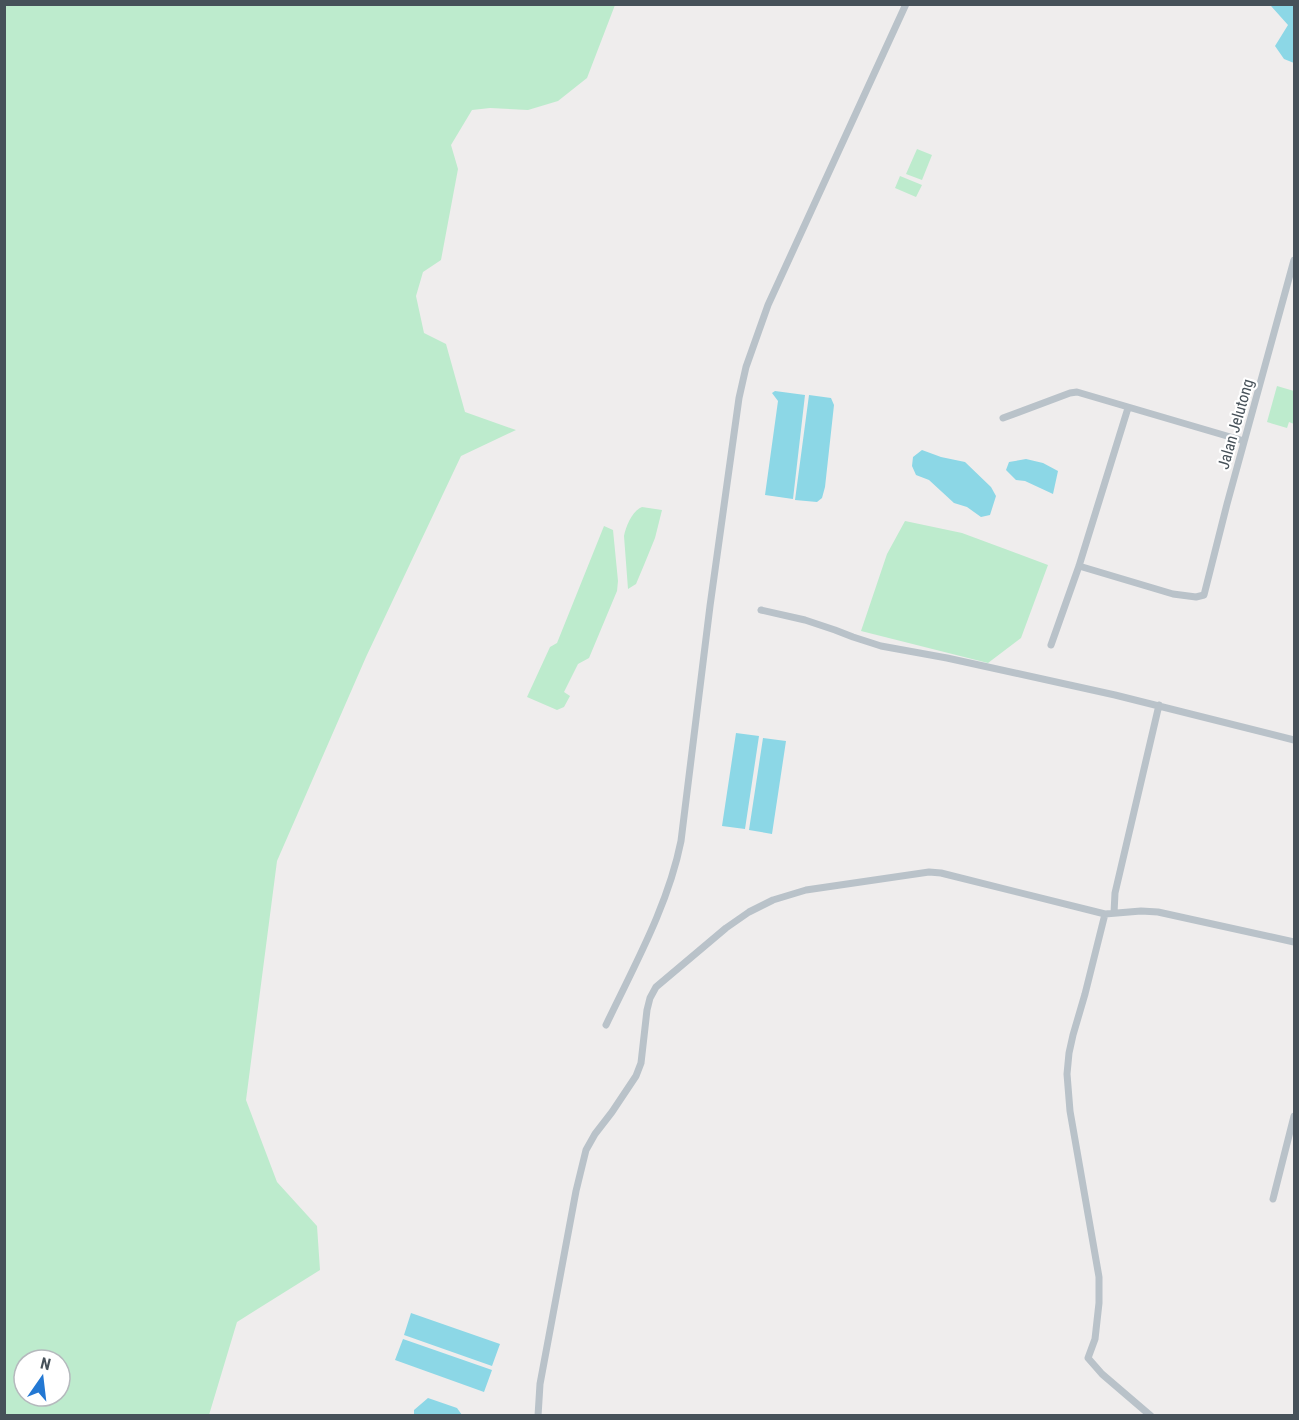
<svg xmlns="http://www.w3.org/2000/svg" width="1299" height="1420" viewBox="0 0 1299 1420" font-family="'Roboto Condensed',sans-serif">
<rect width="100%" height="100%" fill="#efeded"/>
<path fill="#bdebcd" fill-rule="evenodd" d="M5,4L615,5L587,78L558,101L528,110L490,108L472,110L451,145L458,169L441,260L423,272L416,296L424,333L446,344L465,412L516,430L461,456L366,657L277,861L246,1100L277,1182L317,1226L320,1270L237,1322L209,1415H5ZM24,1360H60V1396H24Z
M917,149L932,155L922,180L906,174Z
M900,176L922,185L916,197L895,188Z
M1277,386L1294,391V424L1289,422L1287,428L1267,422Z
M642,507L662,510L655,538L644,565L636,584L628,589L624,536C626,526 632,511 642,507Z
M905,521L962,533L1048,565L1021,638L988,663L861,631L887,554Z
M604,526L613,530L618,581L617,591L589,658L578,664L564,692L570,696L564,707L557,710L527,697L550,647L557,643Z"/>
<path fill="#8cd7e6" d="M1268,5H1294V63L1284,59L1275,46L1288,25L1271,6Z
M775,391L805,395L793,499L765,495L778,401L772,393Z
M809,395L831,398L834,405L825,487L822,498L817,502L795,500Z
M922,450L941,457L965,462L991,487L996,496L990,515L981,517L967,507L954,503L929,480L916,475L912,466L913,457Z
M1026,459L1043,463L1058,471L1053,494L1025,481L1016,480L1006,470L1009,462Z
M736,733L759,736L745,829L722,826Z
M763,738L786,741L772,834L749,830Z
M411,1313L500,1344L492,1366L404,1335Z
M403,1339L492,1370L484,1392L395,1360Z
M428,1398L457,1408L462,1415H414V1410Z"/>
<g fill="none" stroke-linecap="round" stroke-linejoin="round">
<path stroke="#b9c2c9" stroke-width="7" d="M1003,418L1070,393L1077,392L1244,441
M1079,566L1173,594L1196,597L1204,595L1227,504L1294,260
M761,610L805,620L835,630L853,637L881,646L947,658L1115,695L1294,740
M1051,645L1079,566L1128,408
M1114,913L1115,893L1159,705
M1105,914L1085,994L1073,1035L1069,1053L1067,1074L1070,1111L1099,1277V1303L1095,1339L1088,1358L1102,1374L1151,1416
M606,1025C634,966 668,906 681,841L710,606L739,398L746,367L768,305L906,4
M1273,1199L1294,1116
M538,1416L540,1384L576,1191L586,1150L595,1134L612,1112L636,1076L641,1063L647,1010L650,998L656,987L726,928L749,912L773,900L806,890L929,872L941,873L1105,914L1141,911L1158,912L1294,942"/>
</g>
<g text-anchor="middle" stroke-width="4.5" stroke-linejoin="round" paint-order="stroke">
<g font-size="16" fill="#465159" stroke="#fff">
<text transform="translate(1235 424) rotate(-74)" y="6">Jalan Jelutong</text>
</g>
</g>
<rect width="1299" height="1420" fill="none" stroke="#465159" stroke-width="12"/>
<g transform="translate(42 1378) rotate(14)"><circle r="28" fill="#ffffff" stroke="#b5b9bd" stroke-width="1.5"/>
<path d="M0-4.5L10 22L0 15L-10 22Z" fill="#2378d3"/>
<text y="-9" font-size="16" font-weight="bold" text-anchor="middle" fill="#465159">N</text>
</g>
</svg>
